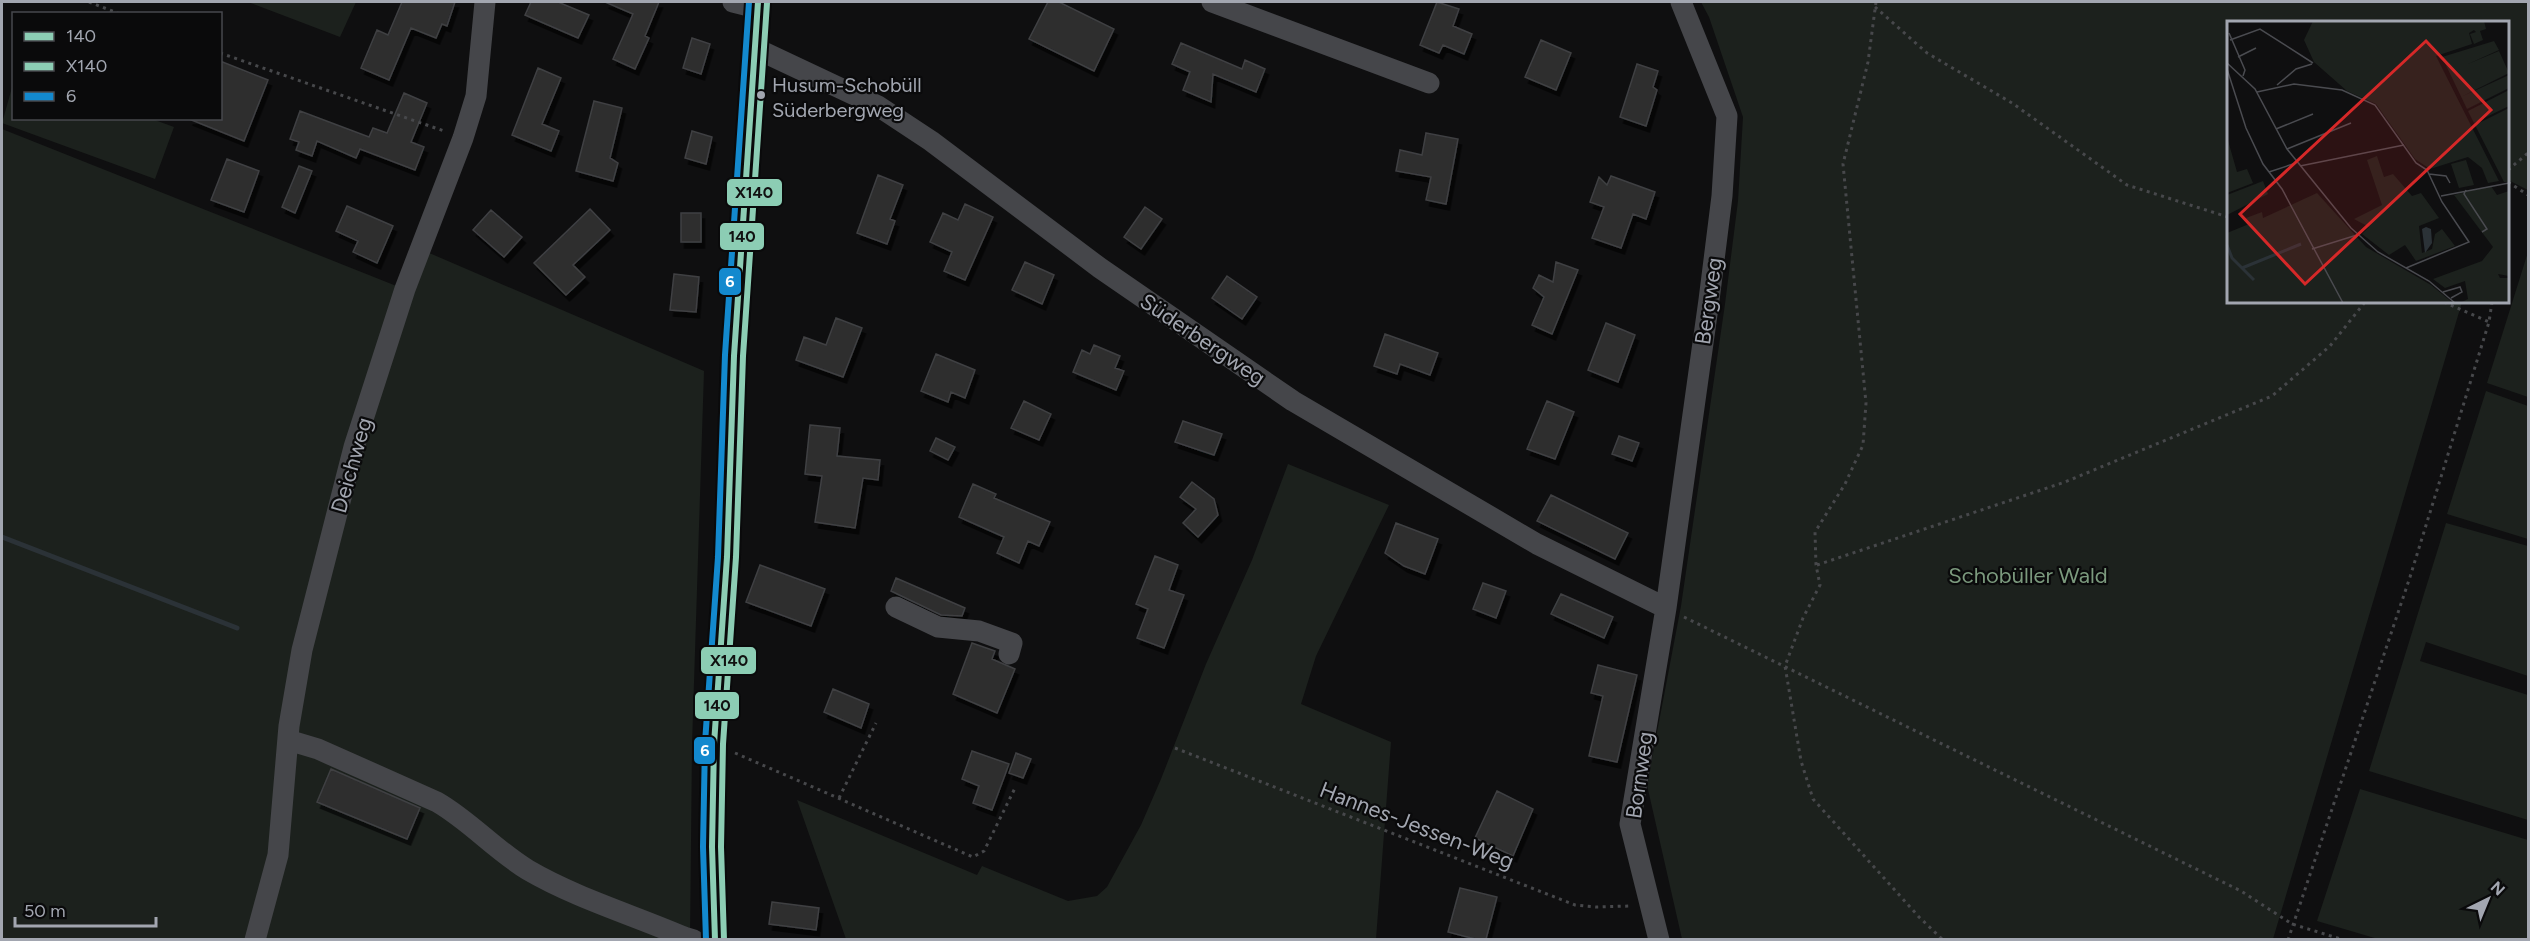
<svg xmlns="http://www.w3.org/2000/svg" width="2530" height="941" viewBox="0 0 2530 941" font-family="Figtree,sans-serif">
<defs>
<filter id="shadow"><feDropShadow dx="3.5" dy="6" stdDeviation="0" flood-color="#0009"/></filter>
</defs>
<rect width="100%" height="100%" fill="#0f0f10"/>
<path fill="#1c211d" d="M248,2H356L340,37Z
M1701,2H2528V190L2508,180V22H2228V302H2462L2273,939H1682L1647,785L1681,606L1725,304L1738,201L1743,117L1709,17Z
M13,84L14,118L152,119L174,127L155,179L2,123Z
M2,129L404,289L420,249L704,371L692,745L690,939H2Z
M2528,252V397L2487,383Z
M2486,391L2528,406V539L2447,514Z
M1288,464L1389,505L1316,656L1301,704L1391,742L1376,939H846L797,800L977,875L982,866L1068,901L1097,896L1107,887L1141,825L1161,779L1206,664L1252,560Z
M2446,523L2528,546V676L2426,642L2420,661L2528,695V820L2369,771Z
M2360,789L2528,840V939H2378L2317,921Z"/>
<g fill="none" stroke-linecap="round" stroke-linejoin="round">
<path stroke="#2b3237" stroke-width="5" d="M2,537L237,628"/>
</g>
<path fill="#2d2d2e" stroke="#3f4043" stroke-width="1.5" filter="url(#shadow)" d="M402,2H455L447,26L442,24L436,38L411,28L389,80L361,68L377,30L388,35Z
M531,2H558L589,15L578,38L525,15Z
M605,2H659L645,36L649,38L635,69L613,59L633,14Z
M1048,2H1059L1114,29L1094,71L1029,39Z
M1437,2L1459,9L1453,26L1472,34L1464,54L1443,45L1439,53L1420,45Z
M692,38L710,44L701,74L683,68Z
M1541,40L1571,53L1556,90L1525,77Z
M1181,43L1242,69L1245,60L1265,69L1256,92L1213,74L1211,102L1183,90L1190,72L1172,64Z
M220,61L268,80L244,141L189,119L220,118Z
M1637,64L1658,71L1653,87L1657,90L1646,126L1620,117Z
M538,68L561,78L542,124L559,131L551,151L512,135Z
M404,93L427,103L411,142L424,147L415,170L360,149L356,158L317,141L312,156L296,150L299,142L290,139L300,111L369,137L373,128L387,133Z
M594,101L622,108L610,158L618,163L613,181L576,171Z
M692,131L712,137L706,164L685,158Z
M1426,133L1458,139L1446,204L1426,200L1431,177L1396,171L1400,150L1422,155Z
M227,159L259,171L244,212L211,200Z
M299,166L312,171L295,213L282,207Z
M878,175L903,185L890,219L895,221L887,244L857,233Z
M1611,176L1655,192L1646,219L1633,214L1621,248L1592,238L1604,207L1590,202L1599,177L1607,185Z
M965,204L993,217L965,280L944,271L952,252L930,242L943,213L958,220Z
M347,206L393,226L377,263L353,252L358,241L336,231Z
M1145,207L1162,219L1141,249L1124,237Z
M590,209L610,230L573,265L585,277L566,295L534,263Z
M491,210L522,237L504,257L473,230Z
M681,213H701V242H681Z
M1025,262L1054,275L1042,304L1012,290Z
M1556,262L1578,270L1552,334L1532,325L1544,297L1533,288L1539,275L1553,282Z
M674,274L699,277L696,312L670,310Z
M1227,276L1257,297L1242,319L1212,298Z
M836,318L862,328L843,377L796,360L804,337L826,345Z
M1606,323L1635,335L1618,382L1588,370Z
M1385,334L1438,353L1430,375L1400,364L1397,374L1374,366Z
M1094,345L1120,356L1115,368L1124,371L1116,390L1073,372L1082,350L1090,354Z
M936,354L975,370L965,398L951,392L948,402L921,391Z
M1024,401L1051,414L1039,440L1011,428Z
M1547,401L1574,412L1555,459L1527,449Z
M1183,421L1222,434L1214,455L1175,442Z
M810,425L840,428L837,456L880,460L878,480L863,478L855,528L815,522L822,476L805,474Z
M1619,436L1639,443L1632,461L1612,454Z
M936,438L955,447L948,460L930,451Z
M1192,482L1214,499L1218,515L1198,537L1183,523L1196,509L1180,497Z
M973,484L996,494L994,498L1050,522L1039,546L1028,541L1019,563L997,553L1004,537L959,517Z
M1551,495L1628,533L1615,559L1537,521Z
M1396,523L1438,539L1425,574L1404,566L1385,553Z
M1155,556L1178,565L1169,590L1184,595L1164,648L1137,638L1148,609L1136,604Z
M760,565L825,589L811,626L746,602Z
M896,578L965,608L962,616L941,615L891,591Z
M1483,583L1506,591L1496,618L1473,609Z
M1561,594L1613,617L1604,638L1551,614Z
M972,643L995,651L992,659L1015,669L997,713L953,694Z
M1598,665L1637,675L1617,762L1589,756L1603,696L1591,693Z
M833,689L869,704L861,728L824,712Z
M972,751L1009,764L992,810L973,803L979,786L962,779Z
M1016,753L1031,759L1023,778L1009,773Z
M331,769L420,808L407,839L317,802Z
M1497,791L1533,809L1513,856L1475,838Z
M1460,888L1497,897L1486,939H1475L1448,932Z
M772,902L819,908L816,930L769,924Z"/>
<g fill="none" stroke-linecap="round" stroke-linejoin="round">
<path stroke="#47484b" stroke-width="3" stroke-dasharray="3 4.5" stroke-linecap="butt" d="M89,2L120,14
M1876,2L1868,62L1843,164L1866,403L1863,445L1845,484L1815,532L1816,565L1820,585L1803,618L1785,666L1801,761L1813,799L1919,917L1943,940
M1875,7L1927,53L2012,103L2127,185L2228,217
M220,53L444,131
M2508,170L2528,153
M2508,182L2528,195
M2444,302L2489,322
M1817,565L2065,482L2272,396L2330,346L2365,302
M1684,617L2241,891L2292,924L2344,940
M1175,748L1575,905L1596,907L1630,906
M735,753L973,857L984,851L1016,786
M839,798L876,723
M2288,940L2410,577L2489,322L2492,302"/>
<path stroke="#45464a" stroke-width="21" d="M733,2L757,8
M1212,2L1429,83
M755,48L878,106L931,141L1100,268L1293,401L1537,544L1666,608
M896,607L938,627L979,631L1012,643L1009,654
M288,740L318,749L437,802C470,821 495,850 528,870C576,898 633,915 684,937L694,940
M255,940L278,855L289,726L302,650L354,447L405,289L463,138L476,96L485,2
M1659,940L1630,824L1666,608L1709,300L1722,196L1727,116L1681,2"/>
<path stroke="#48484c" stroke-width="26" d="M715,940L712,847L714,744L727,557L734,356L758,2"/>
<defs>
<path id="bus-1" d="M715,940L712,847L714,744L727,557L734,356L758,2"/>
<path id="bus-2" d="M724,940L721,847L723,744L736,557L743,356L767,3"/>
<path id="bus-3" d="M706,940L703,847L705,743L718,557L725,355L749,2"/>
</defs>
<use href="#bus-1" stroke="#0a0a0b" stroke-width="10"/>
<use href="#bus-2" stroke="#0a0a0b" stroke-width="10"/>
<use href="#bus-3" stroke="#0a0a0b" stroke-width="10"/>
<use href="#bus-1" stroke="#8ccdb4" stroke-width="6"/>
<use href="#bus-2" stroke="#8ccdb4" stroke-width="6"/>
<use href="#bus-3" stroke="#1389ce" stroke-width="6"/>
</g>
<circle fill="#a2a6b0" stroke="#0a0a0b" stroke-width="2" cx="761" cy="95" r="5"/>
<g text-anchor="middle" stroke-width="4.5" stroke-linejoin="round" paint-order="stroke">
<g font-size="20" fill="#a2a6b0" stroke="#0a0a0b" text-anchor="start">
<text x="772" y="92">Husum-Schobüll<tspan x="772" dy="25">Süderbergweg</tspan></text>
</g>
<g font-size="22" fill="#a2a6b0" stroke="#0a0a0b">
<text transform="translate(1708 301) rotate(-82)" y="8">Bergweg</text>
<text transform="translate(1203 339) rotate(34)" y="8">Süderbergweg</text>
<text transform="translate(351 465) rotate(-74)" y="8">Deichweg</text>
<text transform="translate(1639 775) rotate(-82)" y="8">Bornweg</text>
<text transform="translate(1417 825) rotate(21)" y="8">Hannes-Jessen-Weg</text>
</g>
<g font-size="22" fill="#7b997d" stroke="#0a0a0b">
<text x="2028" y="583">Schobüller Wald</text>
</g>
</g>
<g transform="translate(2227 21)">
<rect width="282" height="282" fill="#0f0f10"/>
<path d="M86,0H257L259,8L253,10L256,19L247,23L243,13L249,11L247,9L242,12L245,23L209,35L272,160L261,162L255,147L241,136L203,148L188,138L149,83L120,70L87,41L77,19ZM267,20L272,29L241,43L272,30L282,52L236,75L282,54V67L240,88L215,36ZM282,69V85L247,102L241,90ZM282,87V161H277L248,104ZM0,116L10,151L20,148L26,162L0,172ZM150,135L157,156L166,153L185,175L194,172L212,197L192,205L195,232L205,228L208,213L215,208L228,225L189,240L178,224L162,234L135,213L142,206L127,198L155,184L140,139ZM239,139L247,164L232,167L224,143ZM36,160L41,173L0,194V174ZM264,165L270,174L282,170V255L271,253L273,257H282V282H233L241,278L238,260L218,267L206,258L255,240L266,226L227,174ZM90,172L139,226L204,264L226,282H0V212L22,203L19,197L35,191L36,197Z" fill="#1c211d"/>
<path d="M199,206L204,208L205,222L198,232L195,208Z" fill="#2b3237"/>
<path fill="none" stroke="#2b3237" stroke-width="3" d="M0,224L5,237L27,259M15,247L74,223"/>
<path fill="none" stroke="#4a4b50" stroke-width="1.5" d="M2,12L18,49L16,55M3,19L33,8L86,42M11,36L29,27M0,42L28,68L60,128L124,207L151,231L202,260L228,282M0,48L19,107L36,143L55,168L116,282M50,64L69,48L85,43M30,71L67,63L115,69L148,84L189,142L200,149L215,181L242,221L179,247M49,108L86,93M60,128L124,102M73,145L177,124M42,151L69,142M202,153L219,155L223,162M239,169L237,173L260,208L255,211M214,175L282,162M85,228L130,214M216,271L233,266L235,271L224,277"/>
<path fill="#d62828" fill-opacity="0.15" stroke="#d62828" stroke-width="3" d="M199,20L264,89L78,263L13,193Z"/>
<rect width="282" height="282" fill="none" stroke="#a2a6b0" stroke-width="3"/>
</g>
<g stroke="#0a0a0b" stroke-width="2">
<rect x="726" y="178" width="57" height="29" rx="6" fill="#8ccdb4"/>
<rect x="719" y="222" width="46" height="29" rx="6" fill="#8ccdb4"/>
<rect x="718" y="267" width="24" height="29" rx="6" fill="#1389ce"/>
<rect x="700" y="646" width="57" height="29" rx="6" fill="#8ccdb4"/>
<rect x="694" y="691" width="46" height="29" rx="6" fill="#8ccdb4"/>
<rect x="693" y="736" width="23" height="29" rx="6" fill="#1389ce"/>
</g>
<g font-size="16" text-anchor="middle" font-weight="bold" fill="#fff">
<text x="730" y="287">6</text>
<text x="705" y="756">6</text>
</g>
<g font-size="16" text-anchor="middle" font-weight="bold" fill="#111">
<text x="754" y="198">X140</text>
<text x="742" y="242">140</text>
<text x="729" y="666">X140</text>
<text x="717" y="711">140</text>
</g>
<rect width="2530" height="941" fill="none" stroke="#a2a6b0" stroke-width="6"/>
<rect x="12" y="12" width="210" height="108" fill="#0a0a0b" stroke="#47484d" stroke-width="1.5"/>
<rect x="24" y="32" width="30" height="9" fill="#8ccdb4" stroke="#47484d" stroke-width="1.5"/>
<text x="66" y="42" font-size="18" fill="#a2a6b0">140</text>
<rect x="24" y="62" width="30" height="9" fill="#8ccdb4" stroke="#47484d" stroke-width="1.5"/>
<text x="66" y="72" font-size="18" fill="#a2a6b0">X140</text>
<rect x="24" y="92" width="30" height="9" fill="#1389ce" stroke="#47484d" stroke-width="1.5"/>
<text x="66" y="102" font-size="18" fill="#a2a6b0">6</text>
<g transform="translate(2488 899) rotate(43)" stroke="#0a0a0b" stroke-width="4.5" paint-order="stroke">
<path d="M0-4.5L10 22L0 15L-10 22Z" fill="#a2a6b0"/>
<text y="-9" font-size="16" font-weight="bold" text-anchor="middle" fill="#a2a6b0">N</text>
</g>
<path d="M15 917v9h141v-9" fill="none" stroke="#a2a6b0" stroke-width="3"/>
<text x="24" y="917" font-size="18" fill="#a2a6b0" stroke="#0a0a0b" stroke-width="4.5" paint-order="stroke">50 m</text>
</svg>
